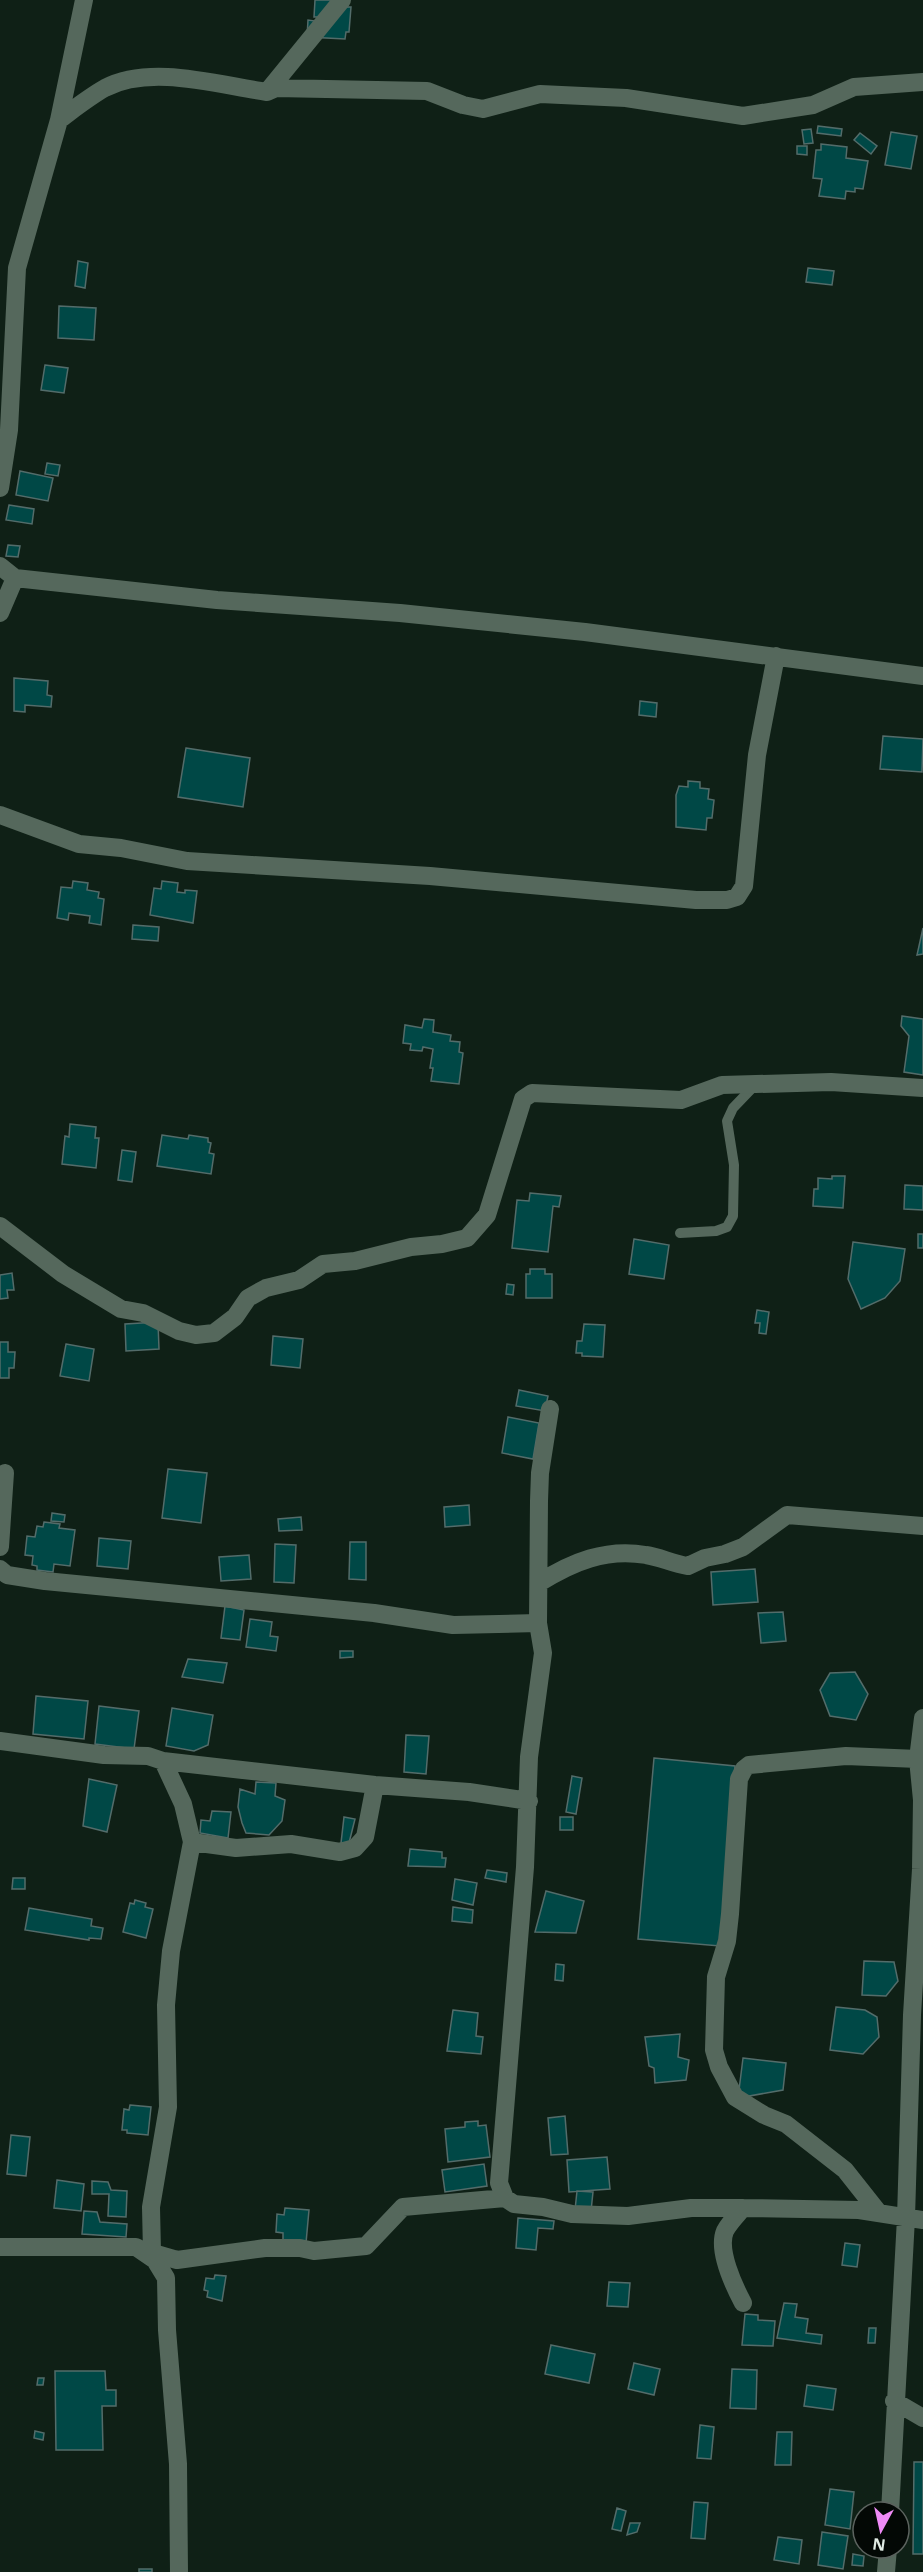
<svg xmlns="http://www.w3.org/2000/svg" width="923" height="2572" viewBox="0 0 923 2572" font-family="'Noto Sans',sans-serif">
<rect width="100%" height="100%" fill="#0f2016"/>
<path fill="#004846" stroke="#536c6a" stroke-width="1.5" d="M315,0H347L346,7H351L349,32H346L345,39L307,37L308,20L322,22V17H314Z
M818,126L842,129L841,136L817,133Z
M811,129L813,143L804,144L802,130Z
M891,132L917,136L911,169L885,165Z
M860,133L877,146L871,154L854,140Z
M821,144L847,147L846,158L868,161L863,189L855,188V192L846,191L845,199L819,196L822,179L813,178L816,150H821Z
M797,146H807V155L797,154Z
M78,261L88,263L85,288L75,286Z
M808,268L834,271L832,285L806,282Z
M59,306L96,308L94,340L58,338Z
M45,365L68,368L64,393L41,390Z
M47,463L60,465L58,476L45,474Z
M20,471L53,478L48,501L16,495Z
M9,505L34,509L32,524L6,520Z
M8,545L20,546L18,557L6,556Z
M14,678L48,681L47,695L52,696L51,707L25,705V712L14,711Z
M640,701L657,703L656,717L639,715Z
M883,736L923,739L922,772L880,769Z
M186,748L250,758L243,807L178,797Z
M688,781L700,782V788L709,789L708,799L714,800L712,818H707L706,830L676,827V795L679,786L688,787Z
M73,881L88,883L87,890L99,892L98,898L104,899L101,925L89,923L90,916L69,913L68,920L57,918L61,887L72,888Z
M162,881L178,883L177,892L185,893V890L197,891L193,923L150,915L154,888L161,889Z
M133,925L159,927L158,941L132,939Z
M923,928V954L917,955Z
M902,1016L923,1019V1075L904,1072L909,1036L901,1026Z
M424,1019L434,1020L433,1032L451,1035L450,1041L460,1042L459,1052L463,1053L459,1084L431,1081L433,1068H430L433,1049L423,1047L422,1051L410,1050L411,1044L403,1043L405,1025L422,1028Z
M70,1124L96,1127L95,1138H99L96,1168L62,1164L65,1136L69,1137Z
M162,1135L188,1139L189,1135L208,1138V1142L211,1143L209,1153L214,1154L211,1174L157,1166Z
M122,1150L136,1152L132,1182L118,1180Z
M832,1176H845L843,1208L813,1206L814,1189H818V1178L832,1179Z
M905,1185L923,1186V1210L904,1209Z
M530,1193L561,1196L559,1207L553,1206L548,1252L512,1248L517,1200L529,1201Z
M918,1234H923V1248H918Z
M634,1239L669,1245L664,1279L629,1274Z
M853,1242L905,1249L900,1281L885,1298L861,1309L848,1279Z
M530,1269H545V1274H552V1298H526V1274H530Z
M12,1273L14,1290H7L8,1298L0,1299V1275Z
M507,1284L514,1285L513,1295L506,1294Z
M757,1310L769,1312L766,1334L759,1333L760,1323H755Z
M158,1322L159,1349L126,1351L125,1324Z
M584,1324L605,1325L603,1357L582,1356V1353H576L577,1341H582Z
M273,1336L303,1339L300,1368L271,1365Z
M0,1342H8V1352H15L14,1368H9V1378H0Z
M66,1344L94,1349L89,1381L60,1376Z
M519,1390L548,1396L545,1411L516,1406Z
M508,1417L539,1423L533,1459L502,1453Z
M168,1469L207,1473L201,1523L162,1518Z
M469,1505L470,1525L445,1527L444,1507Z
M52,1513L65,1515L64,1522L51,1521Z
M301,1517L302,1530L279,1531L278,1519Z
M44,1522L60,1524L59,1528L75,1530L70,1566L54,1564L53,1572L37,1570V1566L32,1565L33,1556L25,1555L27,1536L35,1537L37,1526L43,1527Z
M99,1538L131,1541L128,1569L97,1566Z
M350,1542H366V1580L349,1579Z
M275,1544L296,1545L294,1583L274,1582Z
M249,1555L251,1579L221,1581L219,1557Z
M755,1569L758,1602L713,1605L711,1572Z
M225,1606L244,1610L240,1640L221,1638Z
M783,1612L786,1641L761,1643L758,1613Z
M250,1619L272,1622L270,1636L278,1637L276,1651L246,1647Z
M340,1651H353V1657L340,1658Z
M188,1659L227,1663L223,1683L182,1677Z
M855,1672L868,1694L856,1720L830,1716L820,1690L830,1673Z
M36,1696L88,1701L84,1739L33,1734Z
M99,1706L139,1711L134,1749L95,1744Z
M172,1708L213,1715L208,1745L194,1751L166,1746Z
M406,1735L429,1736L426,1774L404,1772Z
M654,1758L735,1766L720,1946L638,1939Z
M572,1776L582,1778L576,1814L566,1812Z
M89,1779L117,1785L107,1832L83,1826Z
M256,1782L276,1783L275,1796L285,1800L282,1821L269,1835L246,1833L242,1823L238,1807L240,1789L255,1794Z
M212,1811L231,1812L228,1838L200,1833L201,1820L210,1821Z
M344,1817L355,1819L349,1843H341Z
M560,1817H573V1830H560Z
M410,1849L442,1852V1858H446L445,1867L408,1866Z
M487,1870L507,1873L506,1882L485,1878Z
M13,1878H25V1889H12Z
M455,1879L477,1883L473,1905L452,1900Z
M546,1891L584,1901L576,1933L535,1932Z
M135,1900L146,1903L145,1907L153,1909L146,1938L123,1932L130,1903L134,1904Z
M453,1907L473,1910L472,1923L452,1921Z
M29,1908L92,1919L91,1926L103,1928L101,1939L89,1938V1940L25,1930Z
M864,1961L894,1962L898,1981L886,1996L862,1995Z
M556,1964L564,1965L563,1981L555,1980Z
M836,2007L865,2010L877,2017L879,2037L863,2054L830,2050Z
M453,2010L478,2013L476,2036L483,2037L481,2054L447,2051Z
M680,2034L678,2057L689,2060L686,2080L655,2083L654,2068L649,2066L645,2037Z
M743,2058L786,2063L783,2090L738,2098Z
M130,2105L151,2107L148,2135L127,2133V2130H122L124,2109L129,2110Z
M565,2116L568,2154L551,2155L548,2118Z
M478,2121V2126L486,2125L490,2157L448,2162L445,2129L465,2127V2122Z
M11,2135L30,2137L26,2176L7,2174Z
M607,2157L610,2189L569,2192L567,2160Z
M484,2164L487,2186L445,2192L442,2170Z
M57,2180L84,2184L81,2211L54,2208Z
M92,2181L108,2182L111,2190L127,2191L126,2217L108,2216L109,2194H92Z
M577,2191L593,2192L591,2211L575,2210Z
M285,2208L309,2210L306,2243L283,2241V2233L276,2232L277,2214L284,2215Z
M84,2211L97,2212L100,2222L127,2224L126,2237L82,2234Z
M518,2218L554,2221L553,2229L538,2228L536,2250L516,2248Z
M845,2243L860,2245L857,2267L842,2265Z
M215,2275L226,2276L222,2301L207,2297L208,2291L204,2290L206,2278L214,2279Z
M609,2282L630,2283L628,2307L607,2306Z
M784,2303L797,2304L795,2317L808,2319L806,2333L822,2335L821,2344L777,2338Z
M745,2314L758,2315V2320L775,2321L773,2346L742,2345Z
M869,2328H876L875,2343H868Z
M551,2345L595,2354L589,2383L545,2374Z
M634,2363L660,2369L654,2395L628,2389Z
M732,2369L757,2370L756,2409L730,2408Z
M55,2371H105L106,2390H116V2406H102L103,2450H56Z
M38,2378H44L43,2385H37Z
M807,2385L836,2389L833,2410L804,2406Z
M700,2425L714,2427L711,2459L697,2458Z
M35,2431L44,2433L43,2440L34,2438Z
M777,2432H792L791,2465H775Z
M914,2462H923V2554H913Z
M830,2489L854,2492L850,2529L825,2525Z
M694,2502L708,2503L705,2539L691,2538Z
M617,2508L626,2511L621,2531L612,2529Z
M630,2523H640L637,2532L627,2535Z
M822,2532L848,2536L843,2569L818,2565Z
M778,2537L802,2540L799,2564L774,2560Z
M853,2554L864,2556L863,2566L852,2565Z
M139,2569H152V2572H139Z"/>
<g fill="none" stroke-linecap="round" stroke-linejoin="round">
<path stroke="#55685c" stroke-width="10" d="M680,1233L716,1231L727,1227L733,1216L734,1165L727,1121L733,1108L756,1084"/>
<path stroke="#55685c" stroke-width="18" d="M267,92L342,0
M59,120C74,109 89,97 105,88C151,64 218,85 267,92L276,88L427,91L463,105L483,109L540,94L626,98L743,116L813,105L854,87L923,82
M0,488L9,430L17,268L59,120L84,0
M0,566L15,578
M0,613L15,578L217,600L400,613L585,632L923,676
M0,815L79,844L121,848L187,861L430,876L696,900H727L737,897L744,886L757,755L776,656
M0,1226L63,1274L121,1309L143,1313L179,1331L196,1335L214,1333L235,1317L248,1298L266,1288L299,1280L323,1264L355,1261L411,1247L442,1244L467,1238L487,1215L523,1099L532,1093L681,1100L722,1085L831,1082L923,1088
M550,1409L540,1473L539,1501L538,1623L543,1653L529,1757L525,1867L499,2183L505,2198L514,2204L543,2207L572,2214L628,2216L691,2208H743L859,2210L923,2220
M0,1547L5,1473
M0,1569L7,1575L45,1581L374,1613L453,1625L538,1623
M539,1583C572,1562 606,1548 646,1555C660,1557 673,1564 688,1566L705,1558L725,1554L743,1547L787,1515L923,1526
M0,1741L104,1755L148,1756L163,1761L375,1785L469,1792L529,1801
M192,1842L236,1848L291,1844L340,1852L355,1848L365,1837L375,1785
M743,2208C737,2215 729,2223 725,2231C717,2250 734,2286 743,2303
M879,2213L845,2170L786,2124L764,2115L735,2097L719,2067L714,2050L716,1977L727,1941L730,1914L739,1779L744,1769L749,1765L846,1756L918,1759
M0,2247H136L155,2260L166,2278L167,2330L178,2464L179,2572
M146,2251L177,2260L265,2248H300L314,2251L366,2246L403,2207L505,2198
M152,2252L151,2207L168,2107L166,2005L171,1951L192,1842L183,1804L163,1761
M894,2401L923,2418
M890,2512L906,2218L912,2015L921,1869L922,1800L918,1759L923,1718
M886,2572L888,2548"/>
</g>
<g transform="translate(881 2530) rotate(188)"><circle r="28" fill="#030805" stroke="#5c635f" stroke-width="1.5"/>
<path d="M0-4.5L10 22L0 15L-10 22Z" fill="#ef8bf7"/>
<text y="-9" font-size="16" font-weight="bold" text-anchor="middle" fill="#e1ece5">N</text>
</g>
</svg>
